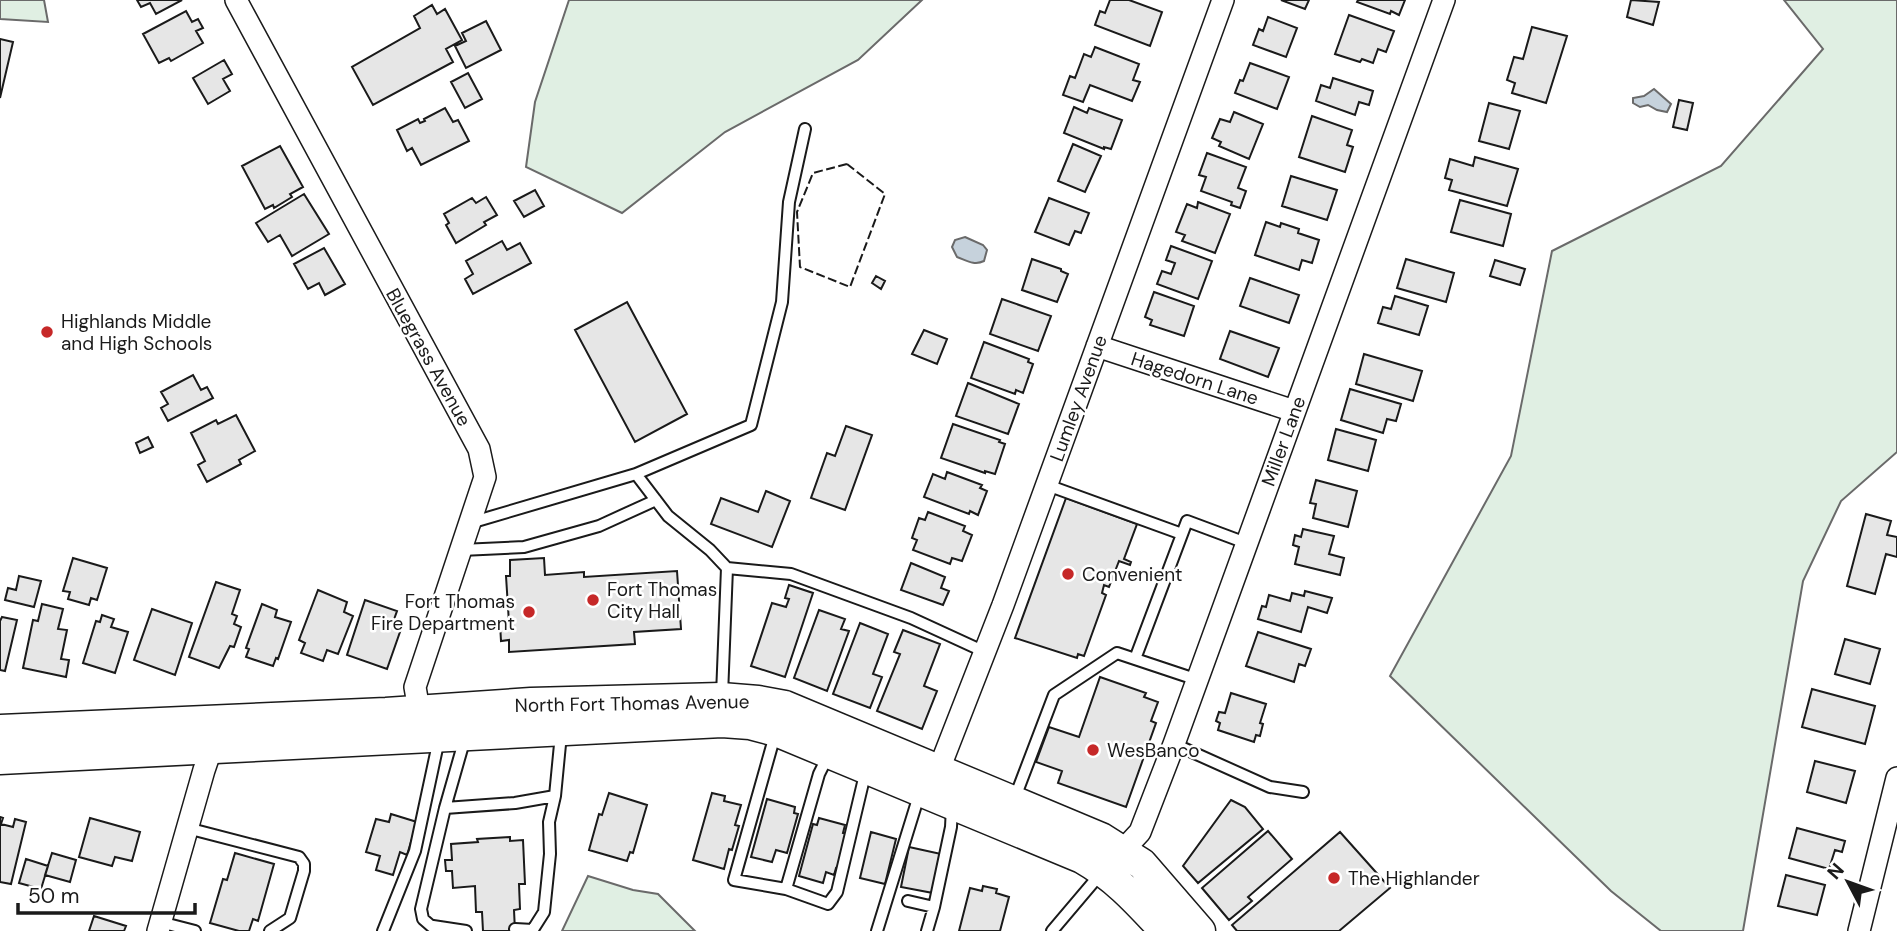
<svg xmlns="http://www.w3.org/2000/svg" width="1897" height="931" viewBox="0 0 1897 931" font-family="'DM Sans',sans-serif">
<rect width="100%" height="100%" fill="#fff"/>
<path fill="#e0efe3" stroke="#6a6a6a" stroke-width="2" d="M0,0H44L48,22L0,19Z
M569,0H922L858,60L725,132L622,213L526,167L535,102Z
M1784,0H1897V452L1841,501L1803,581L1743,931H1661L1611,891L1390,676L1511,456L1552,251L1721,166L1823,49Z
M588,876L633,890L658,894L695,931H562Z"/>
<path fill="#c6d2dc" stroke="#6a6a6a" stroke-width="2" d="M1654,89L1671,104L1667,112L1657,110L1648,105L1640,107L1633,103V98L1644,96Z
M965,237L983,245L987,250L984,261C974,266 966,260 957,257L952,247L955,240Z"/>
<path fill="#e6e6e6" stroke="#1a1a1a" stroke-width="2" d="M137,0H182L156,14L150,3L141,7Z
M1110,0H1129L1162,12L1150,46L1095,25L1100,11L1105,13Z
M1281,0H1309L1305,9Z
M1358,0H1405L1399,15L1391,11L1390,14L1357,2Z
M1631,0L1659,2L1653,25L1627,17Z
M432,5L437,14L445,9L462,40L446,49L453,62L373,105L352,67L420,28L414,16Z
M186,11L192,22L198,19L203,28L196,31L203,43L171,61L169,58L159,63L143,34Z
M1349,15L1394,31L1386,52L1378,49L1373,63L1362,59L1360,62L1335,54Z
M1268,17L1297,28L1286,57L1253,45L1259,29L1263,31Z
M486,21L501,50L466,68L455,46L466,41L462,33Z
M1532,27L1567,36L1546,103L1512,93L1515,83L1507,80L1514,57L1523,59Z
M0,39L13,42L0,98Z
M1095,47L1139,64L1133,80L1140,82L1132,101L1090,85L1083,102L1063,95L1070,76L1075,78L1084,54L1091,57Z
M224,60L232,74L223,79L230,91L208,104L193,78Z
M1250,63L1289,77L1277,109L1235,93L1240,80L1243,81Z
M468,73L482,99L465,108L451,82Z
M1333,78L1373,91L1369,105L1359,102L1355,115L1316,101L1321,85L1330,88Z
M1679,100L1693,103L1687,130L1673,127Z
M1489,103L1520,111L1509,149L1479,141Z
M1074,107L1087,113L1089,108L1122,120L1111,149L1104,147V149L1064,133Z
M445,108L453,122L458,120L469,141L421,165L412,148L407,151L397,130L418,119L420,123L425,121L424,119Z
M1234,112L1263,124L1249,159L1219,146L1221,142L1212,138L1220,119L1230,122Z
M1312,116L1352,130L1347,145L1353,147L1345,172L1299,157Z
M1073,144L1101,156L1085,192L1058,181Z
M280,146L303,187L290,194L292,197L274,208L273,205L265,209L242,166Z
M1207,153L1246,167L1238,188L1246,191L1240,208L1231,205L1232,202L1201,191L1206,177L1199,175Z
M1475,157L1518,169L1507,206L1449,190L1452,180L1445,178L1450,159L1473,166Z
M1291,176L1337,190L1327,220L1282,206Z
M535,190L544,206L524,217L514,201Z
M304,194L329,234L292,256L280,235L268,242L256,223Z
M486,197L497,215L484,222L486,225L456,243L446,225L449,223L444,214L472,198L476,203Z
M1049,198L1089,213L1081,233L1075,231L1069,245L1035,232Z
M1460,200L1511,214L1503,246L1451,232Z
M1198,202L1230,214L1215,253L1182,241L1185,235L1176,232L1187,204L1197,208Z
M1266,222L1280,227L1281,223L1299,229L1298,233L1319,240L1312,263L1302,260L1299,270L1255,255Z
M502,241L507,250L520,243L531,263L473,294L465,279L473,274L466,261Z
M1171,246L1212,261L1198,299L1157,284L1162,271L1171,274L1175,263L1166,260Z
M324,248L345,284L325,295L319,283L308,289L294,264Z
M1032,259L1061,269V271L1068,274L1057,302L1022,290Z
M1406,259L1454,273L1446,302L1397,288Z
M1495,260L1525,269L1520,285L1490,276Z
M876,276L885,281L881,289L872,283Z
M1250,278L1299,295L1289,323L1240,306Z
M1154,292L1194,306L1184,336L1150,325L1152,320L1145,317Z
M1395,296L1428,306L1419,335L1378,323L1383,307L1391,309Z
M1002,299L1051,316L1038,351L990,334Z
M627,302L687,414L635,442L575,330Z
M924,330L947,339L937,364L912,354Z
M1230,331L1279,348L1268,377L1220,359Z
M984,342L1029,359L1028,362L1033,364L1023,393L1016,390L1015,394L971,378Z
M1364,354L1422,371L1413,401L1356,384Z
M193,375L201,390L207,387L213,398L168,421L161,408L168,404L161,392Z
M968,383L1019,404L1008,434L956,416Z
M1350,389L1401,404L1396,421L1387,419L1383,433L1341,420Z
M236,415L255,451L239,460L241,464L207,482L198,465L205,461L191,433L216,420L218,424Z
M953,424L1000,440L999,442L1005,444L995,474L985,471V473L941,458Z
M846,426L872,435L845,510L811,498L827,453L835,456Z
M1336,429L1376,440L1368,471L1328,460Z
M148,437L153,447L140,453L136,443Z
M947,472L982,485L980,488L987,491L978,515L970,511L969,514L924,497L933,474L945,479Z
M1316,480L1357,491L1348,527L1313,518L1316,504L1310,503Z
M766,491L790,501L772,547L711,524L721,498L758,512Z
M1066,498L1137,524L1124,559L1131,562L1130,565L1119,561L1109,587L1104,585L1102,593L1106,595L1084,656L1078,654L1077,658L1015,638Z
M928,512L965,526L963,531L972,535L962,561L952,558L950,564L913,550L917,540L912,538L919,518L925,520Z
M1866,514L1891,521L1887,535L1897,537V557L1886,554L1875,594L1847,586Z
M1303,529L1334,536L1329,554L1344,558L1340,575L1295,564L1299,547L1293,545L1295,535L1301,537Z
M73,558L107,568L97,600L91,598L89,605L68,599L70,592L63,591Z
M544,558L545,575L584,572V577L677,571L681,629L634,632L635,644L509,652V640L501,641L500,623H509L506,576H510V560Z
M911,563L945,577L941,588L949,591L943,605L901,590Z
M19,576L41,581L34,607L5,600L8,588L16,590Z
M216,582L240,590L232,614L237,616L234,624L241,627L234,647L230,646L219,668L189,657Z
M789,585L813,593L785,677L751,666L772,603L786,607L789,599L785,598Z
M318,590L347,602L344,612L353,616L338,654L327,650L323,661L301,653L305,643L299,640Z
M1305,591L1332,598L1327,613L1308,607L1301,632L1258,619L1262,606L1266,607L1269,595L1290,601L1292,593L1304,596Z
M365,600L397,611L392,625L401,629L387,669L347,655Z
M42,604L63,609L58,629L67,630L61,659L69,660L66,677L23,668L33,620L38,621Z
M262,604L277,610L275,617L291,622L278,659L276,658L273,666L246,657L249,649L246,648Z
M152,609L192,623L175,675L134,660Z
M819,610L845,619L841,629L849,631L827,691L794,678Z
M102,615L114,619L111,627L128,632L115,673L83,663L96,621L100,622Z
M2,617L17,620L5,671L0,670V621Z
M860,623L888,634L873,674L882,677L870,708L833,694Z
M903,630L940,644L924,686L937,691L922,729L877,711L900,654L894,652Z
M1258,632L1311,649L1305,666L1299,664L1294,682L1246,666Z
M1845,639L1880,649L1870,684L1835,674Z
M1100,677L1146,693L1144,697L1158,702L1151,721L1156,723L1126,807L1058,783L1062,771L1036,762L1049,727L1079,737Z
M1812,689L1875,706L1865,744L1802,727Z
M1231,693L1266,704L1260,723L1263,724L1260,736L1256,735L1254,742L1218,730L1220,723L1216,721L1219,712L1225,713Z
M1815,761L1855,771L1846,803L1807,792Z
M609,793L647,805L633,853L630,852L627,861L589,850L599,814L602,815Z
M712,793L725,796L724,801L741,805L735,825L739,826L732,850L729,849L724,869L693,860Z
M767,799L795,807L794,813L798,814L787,853L776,850L772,862L751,857Z
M1231,800L1245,807L1263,829L1198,883L1183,866Z
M391,814L417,822L407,855L400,852L393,875L376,870L380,856L366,852L376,819L389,822Z
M0,817L3,818L1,824L13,827L15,819L26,822L11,884L0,882Z
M90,818L140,832L132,861L115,857L112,866L79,857Z
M819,818L845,825L843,833L848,834L839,869L836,868L834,875L826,872L823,883L799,876L813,824L817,825Z
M1797,828L1845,841L1842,852L1835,850L1829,869L1789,858Z
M1268,831L1292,859L1248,897L1252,901L1229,920L1202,888Z
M871,832L896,839L885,884L860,878Z
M1340,832L1390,888L1339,931H1237L1232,925Z
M510,837V841L523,840L525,884H519L520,909L514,910L515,931H483L482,912H476L475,886L453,888L452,871H446L445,860H452L451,844L478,842L477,839Z
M909,847L941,854L933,893L901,887Z
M52,853L76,860L70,882L45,875Z
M235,853L274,864L258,921L253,919L249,931H239L210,923L223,879L227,880Z
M26,859L48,866L41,889L19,883Z
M1786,875L1825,885L1817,915L1778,906Z
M983,886L997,889L996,893L1009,897L1000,931H959L970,888L982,891Z
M94,916L126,926L124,931H89Z"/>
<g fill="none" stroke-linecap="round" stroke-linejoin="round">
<defs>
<path id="lane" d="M636,474L668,516L710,550L727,568L722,695
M1047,485L1182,534
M470,523L636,474L751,425L782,302L789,202L805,129
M461,550L524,547L599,526L656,500
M727,568L791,574L911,618L985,652
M1135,659L1187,521L1246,543
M775,735L734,880L786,889
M465,738L445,808L515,803L555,796L561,734
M1174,744L1270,787L1303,792
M829,754L819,774L786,889L828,904L837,892L866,770
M1014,800L1054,695L1117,653L1198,680
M187,828L299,857L304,864V871L290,918L270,931
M908,901L934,907L951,827L952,807
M160,922L195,931
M433,926L466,931
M515,929L533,930
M383,931L415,851L439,739
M437,931L423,919L421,909L445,808
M532,931L544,912L550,854L549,822L555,796
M877,931L920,792
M927,931L934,907
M1052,931L1102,872"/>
<path id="street" d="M236,0L479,449L485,477L415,687L421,722
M1097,346L1294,411
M934,782L1003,605L1223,0
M1113,861L1140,832L1174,744L1444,0
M158,931L204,770L215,738
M1859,931L1897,778"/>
<path id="secondary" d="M0,730L386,713L531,703L721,698L758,701L785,706L1101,838L1142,864L1200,931
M0,759L722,722L750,724L776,731L1082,858C1117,878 1138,902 1165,931"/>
</defs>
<use href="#lane" stroke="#1a1a1a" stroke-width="14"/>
<use href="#street" stroke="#1a1a1a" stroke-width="24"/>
<use href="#secondary" stroke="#1a1a1a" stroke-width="33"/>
<use href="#lane" stroke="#fff" stroke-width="10"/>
<use href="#street" stroke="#fff" stroke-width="21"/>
<use href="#secondary" stroke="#fff" stroke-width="30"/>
<path stroke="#1a1a1a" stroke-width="2" stroke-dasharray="9 3.5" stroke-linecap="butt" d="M847,164L885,194L850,287L800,267L797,212L813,173Z"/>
</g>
<g fill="#c62828" stroke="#fff" stroke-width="2.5">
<circle cx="47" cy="332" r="7"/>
<circle cx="1068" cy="574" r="7"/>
<circle cx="593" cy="600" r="7"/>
<circle cx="529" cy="612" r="7"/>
<circle cx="1093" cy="750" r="7"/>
<circle cx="1334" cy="878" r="7"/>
</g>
<g text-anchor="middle" stroke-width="5" stroke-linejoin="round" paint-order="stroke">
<g font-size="19" fill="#1a1a1a" stroke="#fff" text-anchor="start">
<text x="61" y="328">Highlands Middle<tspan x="61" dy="22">and High Schools</tspan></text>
<text x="1082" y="581">Convenient</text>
<text x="607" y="596">Fort Thomas<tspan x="607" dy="22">City Hall</tspan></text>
<text x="515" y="608" text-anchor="end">Fort Thomas<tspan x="515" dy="22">Fire Department</tspan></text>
<text x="1107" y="757">WesBanco</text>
<text x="1348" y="885">The Highlander</text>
</g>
<g font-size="19" fill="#1a1a1a" stroke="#fff">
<text transform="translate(429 357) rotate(61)" y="7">Bluegrass Avenue</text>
<text transform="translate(1195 378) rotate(18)" y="7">Hagedorn Lane</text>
<text transform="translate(1078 398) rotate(-70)" y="7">Lumley Avenue</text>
<text transform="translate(1283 441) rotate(-70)" y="7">Miller Lane</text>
<text transform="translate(632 703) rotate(-1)" y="7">North Fort Thomas Avenue</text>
</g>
</g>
<g transform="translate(1848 882) rotate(311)" stroke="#ffffff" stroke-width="5" paint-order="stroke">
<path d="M0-5L12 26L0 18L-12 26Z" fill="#1a1a1a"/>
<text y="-10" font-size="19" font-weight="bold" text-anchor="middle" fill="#1a1a1a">N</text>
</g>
<path d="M18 903v10h177v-10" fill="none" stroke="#1a1a1a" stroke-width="3.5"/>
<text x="28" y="903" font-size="21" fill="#1a1a1a" stroke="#ffffff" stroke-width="5" paint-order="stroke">50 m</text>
</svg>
